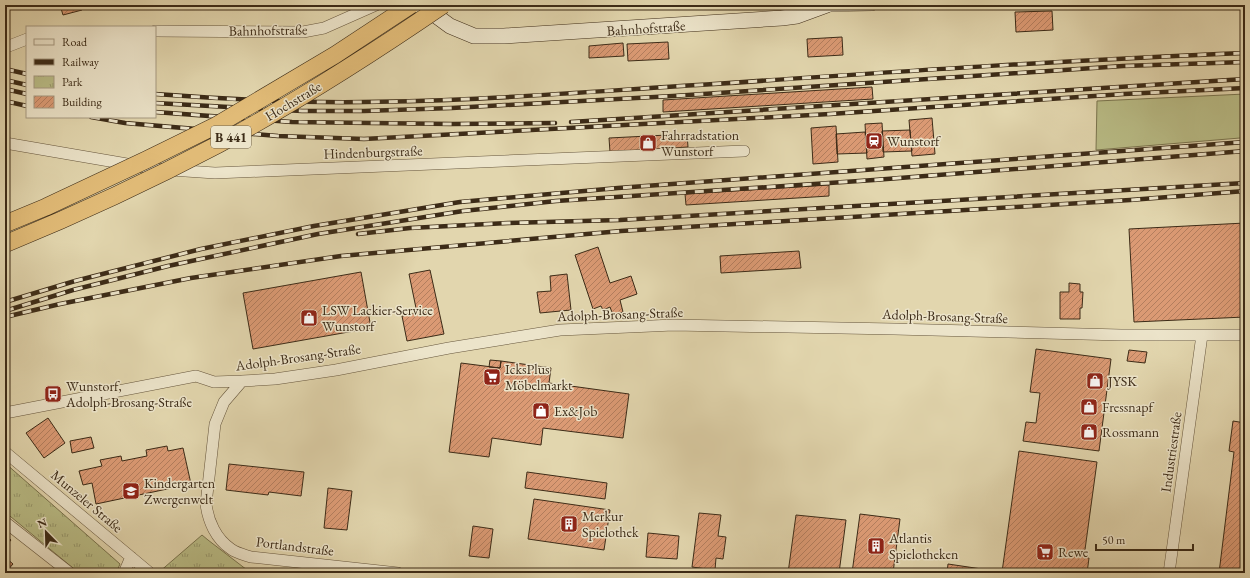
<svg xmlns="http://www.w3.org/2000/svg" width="1250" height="578" viewBox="0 0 1250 578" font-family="'EB Garamond',serif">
<defs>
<pattern id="park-tufts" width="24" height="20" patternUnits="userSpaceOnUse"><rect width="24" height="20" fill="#b9bc86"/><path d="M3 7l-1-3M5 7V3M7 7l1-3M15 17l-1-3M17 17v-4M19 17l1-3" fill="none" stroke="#98996d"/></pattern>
<pattern id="building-hatch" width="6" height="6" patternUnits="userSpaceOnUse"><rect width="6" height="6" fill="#db9a74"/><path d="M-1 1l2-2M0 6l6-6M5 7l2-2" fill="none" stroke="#b37e5e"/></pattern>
</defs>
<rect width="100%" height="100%" fill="#e2d6ae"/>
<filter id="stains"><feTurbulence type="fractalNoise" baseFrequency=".005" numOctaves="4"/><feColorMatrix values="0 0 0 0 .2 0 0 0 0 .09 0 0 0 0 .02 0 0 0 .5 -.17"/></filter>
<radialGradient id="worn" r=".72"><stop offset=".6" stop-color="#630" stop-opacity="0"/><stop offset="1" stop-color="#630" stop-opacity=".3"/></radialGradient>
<path fill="#b9bc86" stroke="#7a744e" d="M1245,94V139L1240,138L1096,150L1097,101Z"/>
<path fill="url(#park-tufts)" stroke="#7a744e" d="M5,463L120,564L116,573H79L5,512Z
M202,535L208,540L251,573H158Z"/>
<path fill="url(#building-hatch)" stroke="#3c2b17" d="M60,5H81L82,10L63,15Z
M1052,11L1053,30L1016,32L1015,12Z
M842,37L843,55L808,57L807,39Z
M668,42L669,59L628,61L627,44Z
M623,43L624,56L589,58V46Z
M872,87L873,99L663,112V100Z
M932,118L935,154L912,156L909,120Z
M882,123L884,157L867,159L865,124Z
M836,126L838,162L813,164L811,128Z
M910,130L912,151L883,152L882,131Z
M865,132L867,153L837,154L836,134Z
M687,134L688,147L610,152L609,138Z
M829,185V196L686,205L685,194Z
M1245,223V317L1134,322L1129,229Z
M598,247L610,283L631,276L637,294L620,300L623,312L613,315L610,307L603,310L601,306L593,309L575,255Z
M799,251L801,268L721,273L720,256Z
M430,270L444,334L407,341L402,316L417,313L409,274Z
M361,272L371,328L253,349L243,293Z
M567,274L571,310L540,313L537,292L551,291L550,276Z
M1069,283L1080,284V292H1083L1082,308H1080V319H1060V292H1069Z
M1036,349L1111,359L1099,451L1023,441L1026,422L1036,423L1040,393L1030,392Z
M1129,350L1147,352L1145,363L1127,361Z
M490,360L501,361L500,368L489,367Z
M501,361L551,368L549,383L629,394L623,438L543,428L541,445L492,438L489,457L449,452L461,363L500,368Z
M48,418L65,443L44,458L26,433Z
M1233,421L1245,423V573H1219L1234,452L1229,451Z
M91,437L94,448L72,453L70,441Z
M167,446L168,451L183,448L191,484L96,504L92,483L83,485L79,471L102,466L100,460L121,456L122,461L147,456L146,450Z
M1019,451L1097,462L1084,557L1089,558L1087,573H947L948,564L1002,572Z
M229,464L304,472L301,496L269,492L268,495L226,490Z
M527,472L607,483L605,499L525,488Z
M328,488L352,491L347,530L324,528Z
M534,499L610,510L604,550L528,539Z
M699,513L721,515L718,536L726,537L723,559L716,558L715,570L692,567Z
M860,514L900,519L893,573H852Z
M796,515L846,520L839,573H788Z
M473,526L493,529L489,558L469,556Z
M648,533L679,536L677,559L646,557Z
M5,535L11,540L5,547Z
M6,558L13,564L5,573V559Z"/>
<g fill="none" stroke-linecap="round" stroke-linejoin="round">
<defs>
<path id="street" d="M826,6L872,5
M155,31L303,32L324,28L376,5
M9,46L27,39
M5,143L156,169L215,173L744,151
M242,381L224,402L215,424L206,504C208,521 216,539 231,549C236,553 245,555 251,557L398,573
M5,413L196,376L214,382L242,381L275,379L336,370L449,348L560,330L652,326L673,325L894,329L1121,335H1245
M5,452L150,573
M5,522L70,573
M124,573L131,557
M1169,573L1202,335"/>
<path id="secondary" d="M428,5L435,15L450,26L474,36H504L782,18L797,16L827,5"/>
</defs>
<use href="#street" stroke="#66563d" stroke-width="12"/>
<use href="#secondary" stroke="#3c2b17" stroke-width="16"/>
<use href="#street" stroke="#ece4ca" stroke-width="11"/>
<use href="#secondary" stroke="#ece4ca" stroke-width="15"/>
<defs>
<path id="rail" d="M5,69L27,74
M5,80L27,85
M5,89L27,94
M155,94C224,99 294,103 363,102C480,101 597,91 714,84C891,72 1068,60 1245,53
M5,101L27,106
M155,103L302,111H364L452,108L673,96L1123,66L1245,62
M155,112L292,122L452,124L555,123
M91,117L125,123L278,136L364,139L830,114L1124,94L1245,88
M571,122L1245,79
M358,234L410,228L508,223L620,220L1245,183
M5,302L75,281L201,249L314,226L460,202L618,188L1245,142
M5,311L73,290L168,266L318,234L463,211L556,201L874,180L1245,151
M5,317L60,304L191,278L341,256L621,231L1130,200L1245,191"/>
</defs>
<use href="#rail" stroke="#3c2b17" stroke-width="4.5"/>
<use href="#rail" stroke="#ece4ca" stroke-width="3" stroke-dasharray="9" stroke-linecap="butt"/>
<defs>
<path id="primary-bridge" d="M5,224L46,207L146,160L217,125L335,55L411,5
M5,244C78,214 149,181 219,144C296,102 370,55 443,5"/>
</defs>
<use href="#primary-bridge" stroke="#3c2b17" stroke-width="18" stroke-linecap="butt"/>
<use href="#primary-bridge" stroke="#e1bb77" stroke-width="17"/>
</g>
<defs>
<symbol id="station-square" viewBox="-11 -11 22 22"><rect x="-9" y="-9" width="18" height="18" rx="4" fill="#8f2418" stroke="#ece4ca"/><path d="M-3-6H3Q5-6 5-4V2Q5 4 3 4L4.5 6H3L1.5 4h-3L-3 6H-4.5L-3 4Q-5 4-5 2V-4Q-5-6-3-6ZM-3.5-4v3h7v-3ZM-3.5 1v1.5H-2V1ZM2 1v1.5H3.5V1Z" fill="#fff"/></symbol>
<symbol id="shop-square" viewBox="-11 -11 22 22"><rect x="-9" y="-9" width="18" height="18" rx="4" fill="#8f2418" stroke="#ece4ca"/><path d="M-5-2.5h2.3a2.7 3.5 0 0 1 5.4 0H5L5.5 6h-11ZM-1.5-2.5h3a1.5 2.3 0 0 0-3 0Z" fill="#fff"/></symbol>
<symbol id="supermarket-square" viewBox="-11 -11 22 22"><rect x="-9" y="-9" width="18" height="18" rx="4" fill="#8f2418" stroke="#ece4ca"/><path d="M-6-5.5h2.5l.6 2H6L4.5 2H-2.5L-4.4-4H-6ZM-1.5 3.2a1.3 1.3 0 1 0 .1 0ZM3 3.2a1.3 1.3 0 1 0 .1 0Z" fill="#fff"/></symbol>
<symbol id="bus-square" viewBox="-11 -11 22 22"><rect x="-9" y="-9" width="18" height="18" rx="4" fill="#8f2418" stroke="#ece4ca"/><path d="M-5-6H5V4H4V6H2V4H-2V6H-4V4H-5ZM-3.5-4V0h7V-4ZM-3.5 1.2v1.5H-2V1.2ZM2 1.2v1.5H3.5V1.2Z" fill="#fff"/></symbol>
<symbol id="school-square" viewBox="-11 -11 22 22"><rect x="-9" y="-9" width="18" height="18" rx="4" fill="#8f2418" stroke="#ece4ca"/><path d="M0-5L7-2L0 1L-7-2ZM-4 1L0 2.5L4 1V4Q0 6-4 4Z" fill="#fff"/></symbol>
<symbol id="building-square" viewBox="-11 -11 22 22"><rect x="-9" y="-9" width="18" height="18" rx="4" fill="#8f2418" stroke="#ece4ca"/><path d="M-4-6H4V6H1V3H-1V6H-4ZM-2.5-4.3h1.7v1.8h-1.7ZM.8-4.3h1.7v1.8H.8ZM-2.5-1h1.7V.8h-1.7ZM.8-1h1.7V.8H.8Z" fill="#fff"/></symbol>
</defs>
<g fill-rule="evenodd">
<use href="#station-square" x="864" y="131" width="20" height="20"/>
<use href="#shop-square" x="638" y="133" width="20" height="20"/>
<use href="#shop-square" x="299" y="308" width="20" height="20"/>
<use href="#supermarket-square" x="482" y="367" width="20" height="20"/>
<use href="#shop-square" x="1085" y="371" width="20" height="20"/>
<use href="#bus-square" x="43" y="384" width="20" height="20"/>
<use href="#shop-square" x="1079" y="397" width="20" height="20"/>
<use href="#shop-square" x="531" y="401" width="20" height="20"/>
<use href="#shop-square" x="1079" y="422" width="20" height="20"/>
<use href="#school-square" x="121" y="481" width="20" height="20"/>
<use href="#building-square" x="559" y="514" width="20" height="20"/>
<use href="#building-square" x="866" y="536" width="20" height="20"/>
<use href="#supermarket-square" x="1035" y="542" width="20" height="20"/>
</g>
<g text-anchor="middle" stroke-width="3" stroke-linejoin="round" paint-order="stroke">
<rect fill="#ece4ca" stroke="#71624d" stroke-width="1" x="211" y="126" width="40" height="22" rx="3"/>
<g font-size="13" font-weight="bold" fill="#3c2b17">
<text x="231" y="142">B 441</text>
</g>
<g font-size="14" fill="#3c2b17" stroke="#ece4ca">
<text transform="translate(646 28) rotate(-4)" y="5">Bahnhofstraße</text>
<text transform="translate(268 30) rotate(-1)" y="5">Bahnhofstraße</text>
<text transform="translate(293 101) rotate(-31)" y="5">Hochstraße</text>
<text transform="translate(373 152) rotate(-2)" y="5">Hindenburgstraße</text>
<text transform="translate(620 314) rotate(-2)" y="5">Adolph-Brosang-Straße</text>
<text transform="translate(945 316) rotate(2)" y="5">Adolph-Brosang-Straße</text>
<text transform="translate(298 357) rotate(-8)" y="5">Adolph-Brosang-Straße</text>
<text transform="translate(1171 452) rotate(-82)" y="5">Industriestraße</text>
<text transform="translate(87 501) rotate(40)" y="5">Munzeler Straße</text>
<text transform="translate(295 546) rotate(7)" y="5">Portlandstraße</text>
</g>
<g font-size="14" fill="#3c2b17" stroke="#ece4ca" text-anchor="start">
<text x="661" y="140">Fahrradstation<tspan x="661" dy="16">Wunstorf</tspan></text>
<text x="887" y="146">Wunstorf</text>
<text x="322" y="315">LSW Lackier-Service<tspan x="322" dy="16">Wunstorf</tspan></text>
<text x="505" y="374">IcksPlus<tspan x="505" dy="16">Möbelmarkt</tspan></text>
<text x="1108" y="386">JYSK</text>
<text x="66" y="391">Wunstorf,<tspan x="66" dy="16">Adolph-Brosang-Straße</tspan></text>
<text x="1102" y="412">Fressnapf</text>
<text x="554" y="416">Ex&amp;Job</text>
<text x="1102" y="437">Rossmann</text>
<text x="144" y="488">Kindergarten<tspan x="144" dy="16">Zwergenwelt</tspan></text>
<text x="582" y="521">Merkur<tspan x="582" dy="16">Spielothek</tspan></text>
<text x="889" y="543">Atlantis<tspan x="889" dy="16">Spielotheken</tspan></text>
<text x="1058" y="557">Rewe</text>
</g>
</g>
<rect width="1250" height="578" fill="none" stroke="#e2d6ae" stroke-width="20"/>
<rect x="6" y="6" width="1238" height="566" fill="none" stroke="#3c2b17" stroke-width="2"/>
<rect x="10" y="10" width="1230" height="558" fill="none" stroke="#3c2b17"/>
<rect x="26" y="26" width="130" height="92" fill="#ece4ca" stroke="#a69a82"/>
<rect x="34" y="39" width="20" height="6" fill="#ece4ca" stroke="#a69a82"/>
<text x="62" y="46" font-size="12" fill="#3c2b17">Road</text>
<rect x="34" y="59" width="20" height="6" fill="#3c2b17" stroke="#a69a82"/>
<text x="62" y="66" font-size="12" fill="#3c2b17">Railway</text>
<rect x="34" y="76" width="20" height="12" fill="url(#park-tufts)" stroke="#a69a82"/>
<text x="62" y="86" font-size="12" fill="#3c2b17">Park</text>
<rect x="34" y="96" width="20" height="12" fill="url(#building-hatch)" stroke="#a69a82"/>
<text x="62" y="106" font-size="12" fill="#3c2b17">Building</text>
<g transform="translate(46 532) rotate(337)" stroke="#ece4ca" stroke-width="3" paint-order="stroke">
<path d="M0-3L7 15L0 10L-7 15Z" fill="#3c2b17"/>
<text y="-6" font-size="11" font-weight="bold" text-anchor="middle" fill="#3c2b17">N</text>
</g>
<path d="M1096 544v6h97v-6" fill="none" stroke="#3c2b17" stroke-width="2"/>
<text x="1102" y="544" font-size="12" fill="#3c2b17" stroke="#ece4ca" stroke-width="3" paint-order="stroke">50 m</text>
<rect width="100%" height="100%" filter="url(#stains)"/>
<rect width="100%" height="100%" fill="url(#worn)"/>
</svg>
